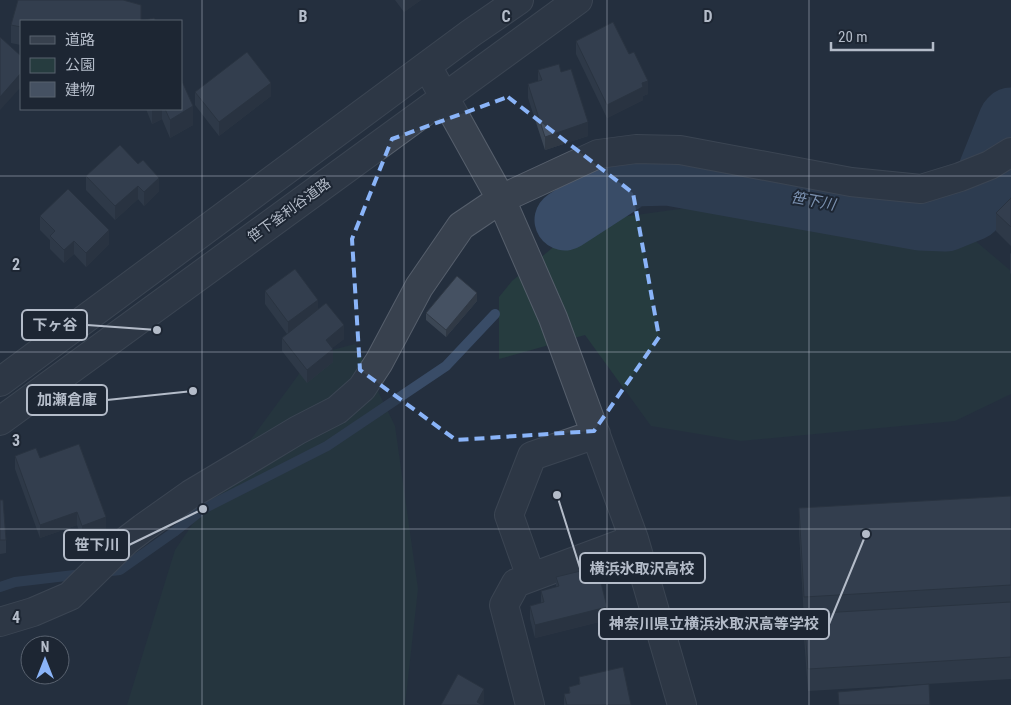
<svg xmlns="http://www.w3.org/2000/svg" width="1011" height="705" viewBox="0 0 1011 705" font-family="'Roboto Condensed','Noto Sans JP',sans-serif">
<rect width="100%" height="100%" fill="#242f3e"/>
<path fill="#263c3f" d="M815,176L940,211L1011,271V394L955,421L741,441L651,426L585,335L499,359V297L512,281L584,222L687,208Z
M355,344L395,426L418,589L405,705H127L175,550L238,457L313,355Z"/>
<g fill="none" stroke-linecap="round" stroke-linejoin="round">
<path stroke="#394c67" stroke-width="10" d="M102,572L120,570L174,532L203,509L327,446L446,366L495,314
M0,587L15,582L83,574"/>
<path stroke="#394c67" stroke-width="61" d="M565,220L633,176L668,175L920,220L946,221L973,210L1009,120L1011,118"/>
<defs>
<path id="minor" d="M427,66L501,199L553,318L634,539L682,705
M0,382L471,33L519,0
M0,421L578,0
M531,577L509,515L532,456L596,434
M0,622L33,612L70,596L126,541L143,528L191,494L253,457L298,430L337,410L362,388L379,362L419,287L461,226L501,199L598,154L636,149L680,150L851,182L921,189L960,177L990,165L1011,152
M530,705L504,605L516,583L634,539"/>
</defs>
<use href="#minor" stroke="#565f6c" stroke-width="30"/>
<use href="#minor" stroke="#38414e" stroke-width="28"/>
</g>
<path fill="#3b4654" d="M18,0H123L141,5V21L154,18L156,21H21V45L11,43V25Z
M395,0H421L404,12Z
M576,41L648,94L643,96V100L607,118L576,54Z
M538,70L561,72L588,136L545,150L528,98V84L538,81Z
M195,92L271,96L219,136L195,105Z
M146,109H181L193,125L170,138L162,119L152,124Z
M120,145L159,191L144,206L138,199L115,220L86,190V176Z
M1011,198V246L996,231V213Z
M40,216L109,244L86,267L74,254L64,263L50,249V240L40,230Z
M1011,253V274L1010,273V254Z
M265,291L318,310L344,339L332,348L333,362L307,383L282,351V338L287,334L265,304Z
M477,301L446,337L426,320V313Z
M15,456L40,458L106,530L82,539L77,525L40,538L15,469Z
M1011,496V679L808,691L804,637V619L799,531V508Z
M0,500L6,540V553L0,554Z
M556,577L607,620L535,638L530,619V606L541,603V591L556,587Z
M579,677L631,705H564V694L569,693V687L579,684Z"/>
<path fill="#303945" d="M404,0H421L404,12Z
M21,73V87L0,110V97Z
M648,81V94L643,96V100L607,118V105L642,83Z
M271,83V96L219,136V122Z
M193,106V125L170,138V120Z
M152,109H162V119L152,124Z
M588,122V136L545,150V137Z
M159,178V191L144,206V192Z
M138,186V199L115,220V206Z
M109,230V244L86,267V253Z
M74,241V254L64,263V250Z
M477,293V301L446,337V330Z
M318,300V314L288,335V322Z
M344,325V339L326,353V340Z
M333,349V362L307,383V370Z
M77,512V525L40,538V525Z
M106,517V530L82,539V526Z
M607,607V620L535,638V625Z
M484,689V703L482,705L477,702Z"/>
<path fill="#455162" stroke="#303945" d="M18,0H123L141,5V21L154,18L156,21H21V27L11,25Z
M613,22L629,54L634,52L648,81L642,83L643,87L607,105L576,41Z
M0,37L21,56V73L0,97Z
M247,52L271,83L219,122L195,92Z
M559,64L561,72L571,69L588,122L545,137L528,84L542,80L538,70Z
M181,79L193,106L170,120L165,109H181Z
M120,145L138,164L143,160L159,178L144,192L138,186L115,206L86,176Z
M68,189L109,230L86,253L74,241L64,250L50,236L55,231L40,216Z
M1011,198V227L996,213Z
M295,269L318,300L288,322L265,291Z
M457,276L477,293L446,330L426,313Z
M326,303L344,325L326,340L333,349L307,370L282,338Z
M79,444L106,517L82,526L77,512L40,525L15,456L36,448L40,458Z
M1011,496V585L804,597L799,508Z
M0,500H3L6,540H0Z
M597,567L607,607L535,625L530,606L544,602L541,591L559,586L556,577Z
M1011,602V657L808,669L804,614Z
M623,667L631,705H567L564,694L570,693L569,687L580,684L579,677Z
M458,674L484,689L477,702L482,705H441Z
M929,684L930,705H839L838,692Z"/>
<path d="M0 0H1011V705H0ZM508,97L633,193L659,337L594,431L456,440L360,370L352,239L392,139Z" fill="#242f3e" fill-opacity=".55" fill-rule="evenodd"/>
<path fill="none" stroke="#8ab4f8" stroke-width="4" stroke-dasharray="10 6" stroke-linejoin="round" d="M508,97L633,193L659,337L594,431L456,440L360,370L352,239L392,139Z"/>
<path fill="none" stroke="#b4bcc9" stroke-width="1" stroke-opacity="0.55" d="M202,0V705M404,0V705M607,0V705M809,0V705M0,176H1011M0,352H1011M0,529H1011"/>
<g text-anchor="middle" stroke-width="4" stroke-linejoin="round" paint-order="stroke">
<g font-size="14" fill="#b4bcc9" stroke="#1d2633">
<text transform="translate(289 210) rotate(-36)" y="5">笹下釜利谷道路</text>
</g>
<g font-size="15" font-style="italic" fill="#7c92b1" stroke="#1d2633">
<text transform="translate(813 201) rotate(10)" y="5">笹下川</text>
</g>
</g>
<g font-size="16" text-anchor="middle" font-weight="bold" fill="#b4bcc9" stroke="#1d2633" stroke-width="4" stroke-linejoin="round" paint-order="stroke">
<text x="303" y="22">B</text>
<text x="506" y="22">C</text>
<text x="708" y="22">D</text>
<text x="16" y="270">2</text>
<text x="16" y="446">3</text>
<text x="16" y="623">4</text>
</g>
<path fill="none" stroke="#b4bcc9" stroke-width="2" d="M157 330L87 325M193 391L107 400M203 509L129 545M557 495L580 568M866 534L829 624"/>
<g fill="#b4bcc9" stroke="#1d2633" stroke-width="2">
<circle cx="157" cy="330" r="5"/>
<circle cx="193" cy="391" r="5"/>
<circle cx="203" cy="509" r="5"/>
<circle cx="557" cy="495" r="5"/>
<circle cx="866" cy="534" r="5"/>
</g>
<g fill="#1d2633" stroke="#b4bcc9" stroke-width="2">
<rect x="22" y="310" width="65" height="30" rx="5"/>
<rect x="27" y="385" width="80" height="30" rx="5"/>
<rect x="64" y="530" width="65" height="30" rx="5"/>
<rect x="580" y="553" width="125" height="30" rx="5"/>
<rect x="599" y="609" width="230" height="30" rx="5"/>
</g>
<g font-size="15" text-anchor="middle" font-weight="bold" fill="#b4bcc9">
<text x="55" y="330">下ヶ谷</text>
<text x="67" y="405">加瀬倉庫</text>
<text x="97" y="550">笹下川</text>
<text x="642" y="574">横浜氷取沢高校</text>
<text x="714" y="629">神奈川県立横浜氷取沢高等学校</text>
</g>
<rect x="20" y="20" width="162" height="90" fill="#1d2633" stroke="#59626f"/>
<rect x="30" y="36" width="25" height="8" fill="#38414e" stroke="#59626f"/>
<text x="65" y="45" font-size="15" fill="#b4bcc9">道路</text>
<rect x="30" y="58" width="25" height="15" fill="#263c3f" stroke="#59626f"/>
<text x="65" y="70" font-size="15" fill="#b4bcc9">公園</text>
<rect x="30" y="82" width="25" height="15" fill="#455162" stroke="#59626f"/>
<text x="65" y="95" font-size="15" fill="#b4bcc9">建物</text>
<g transform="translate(45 660)"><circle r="24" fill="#1d2633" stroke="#59626f"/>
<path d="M0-4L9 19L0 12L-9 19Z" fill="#8ab4f8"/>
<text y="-8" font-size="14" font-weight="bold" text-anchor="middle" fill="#b4bcc9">N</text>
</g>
<path d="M831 42v8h102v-8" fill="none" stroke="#b4bcc9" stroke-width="2.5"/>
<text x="838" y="42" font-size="15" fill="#b4bcc9" stroke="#1d2633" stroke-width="4" paint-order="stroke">20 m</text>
</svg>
